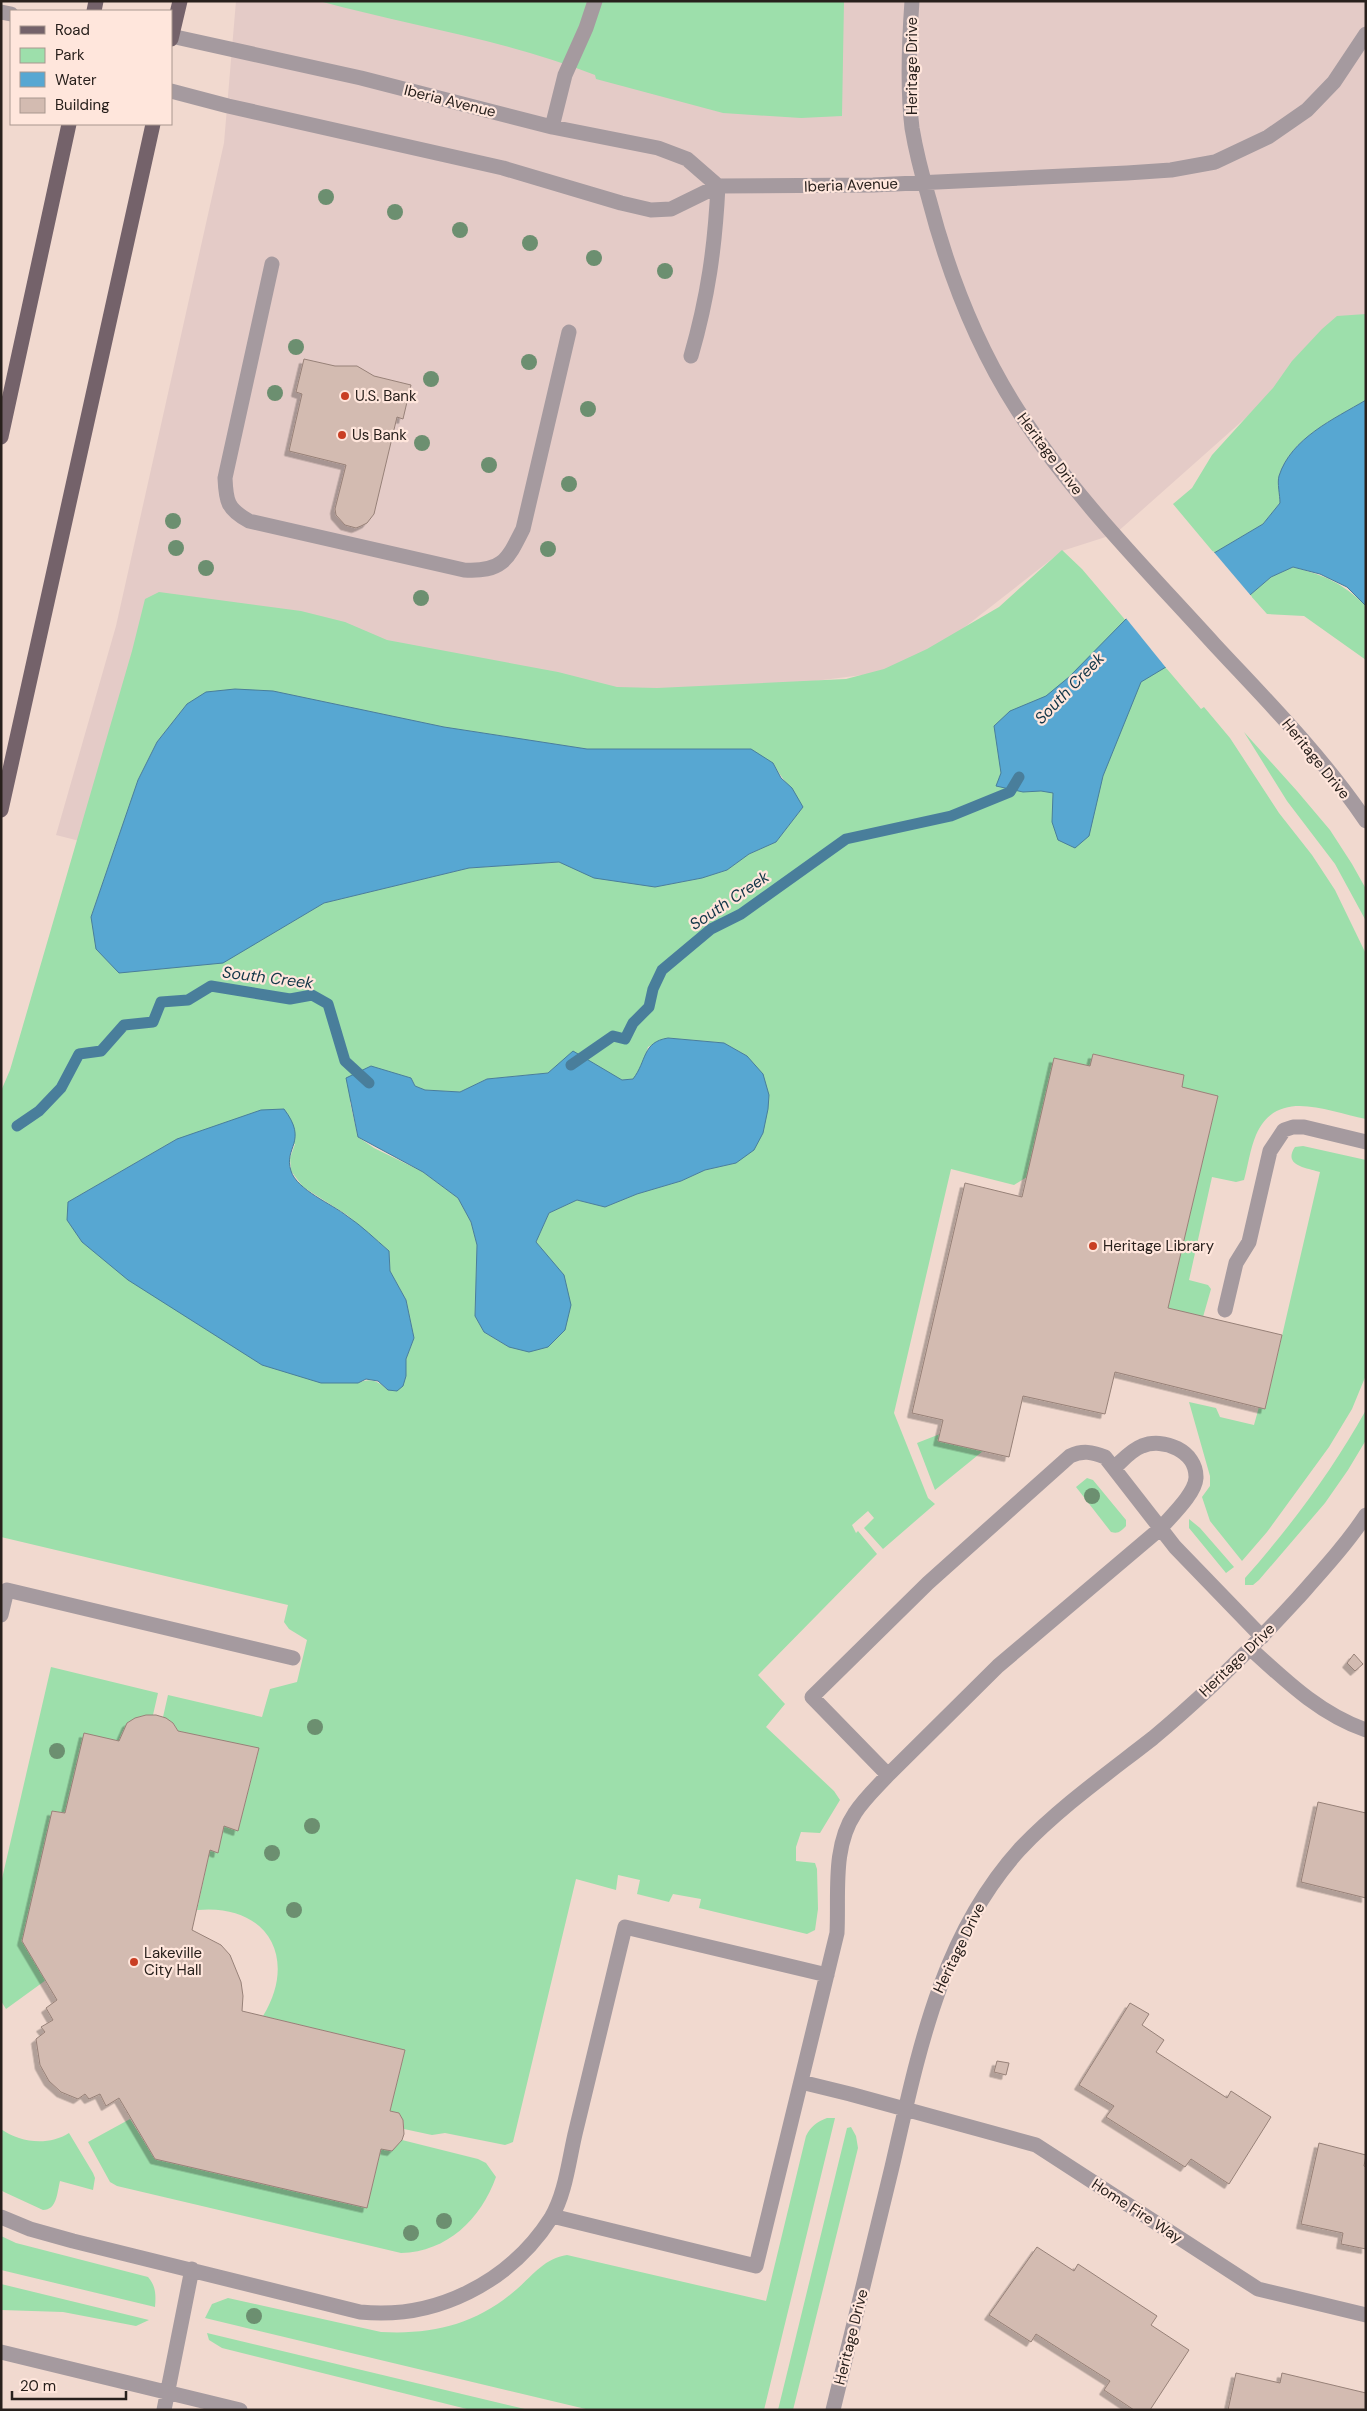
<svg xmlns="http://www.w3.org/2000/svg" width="1367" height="2411" viewBox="0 0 1367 2411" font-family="'DM Sans',sans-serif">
<defs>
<filter id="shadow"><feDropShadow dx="-4.5" dy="4.5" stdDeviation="0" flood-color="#0004"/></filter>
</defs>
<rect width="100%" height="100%" fill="#f1d9cf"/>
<path fill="#e4cbc7" d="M236,1H1366V325L1338,336L1115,534L1062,551L911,669L629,704L107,848L56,835L116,626L224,143Z"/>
<path fill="#9ddfab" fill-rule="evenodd" d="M319,1H844L842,116L801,118L723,113L596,79L595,75C506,40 411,26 319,1Z
M1366,314V400C1334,419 1291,438 1279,476C1277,483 1280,495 1280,503L1263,524L1214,553L1173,504L1192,488L1212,455L1273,388L1292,361L1322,329L1337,316Z
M1062,550L1082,569L1201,709L1204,707L1230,738L1279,813L1312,855L1335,890L1366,954V1119C1326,1111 1277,1087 1256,1135C1250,1149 1248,1166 1244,1180L1236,1182L1212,1177L1189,1280L1208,1285L1211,1289L1203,1317L1168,1308L1218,1096L1182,1087L1184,1075L1093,1054L1090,1066L1054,1058L1027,1177L1014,1185L951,1169L894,1413L928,1498L935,1504L883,1549L864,1528L874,1518L868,1511L852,1525L856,1533L858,1531L877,1554L758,1675L785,1704L766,1727L834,1791L840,1800L820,1833L801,1832L796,1847V1861L815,1863L817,1869L818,1909L815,1930L807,1934L699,1908L701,1899L673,1894L669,1902L637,1894L640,1880L618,1875L616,1890L576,1879L513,2142L505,2145L445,2133L432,2135L404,2129L403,2120L399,2113L390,2111L405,2050L263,2016C299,1957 266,1903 197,1910L210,1850L218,1852L224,1826L238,1831L259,1749L178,1731L173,1723L163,1717L168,1695L262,1717L270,1689L297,1682L307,1640L289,1629L284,1622L288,1605L1,1537V1091L10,1070L132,651L145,599L159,592L301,611L345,622L387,640L558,672L617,687L657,688L846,679L884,669L927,649L999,607ZM273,691L444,727L587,749L693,750L773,763C782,780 794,791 803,807L776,842L749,854L727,870L702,878L655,887L559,862L469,868L324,903L257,942L173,967L144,971L91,917L138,780L157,742L187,704ZM668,1038L724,1043L747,1056L736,1163L705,1170L681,1181L637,1194L605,1207L577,1200L549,1213L536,1242L548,1258L509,1347L484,1332L475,1316L477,1245L471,1222L458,1198L423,1172L374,1148L358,1137L350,1102L370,1066L411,1078L415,1086L425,1090L460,1092L487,1079L548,1073L573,1052L622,1080L633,1079L642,1068L648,1047ZM177,1139L295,1144L290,1158L291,1171L303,1187L347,1215L389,1251L390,1271L406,1300L414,1338L406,1359V1376L388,1390C378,1381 371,1377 358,1383L262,1365L222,1338L68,1202Z
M1293,567C1326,576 1341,582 1366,606V660L1304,616L1267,614L1250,595L1271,577Z
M1244,732L1297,791L1330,830L1352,864L1366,889V921L1335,864L1287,801Z
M1303,1146L1366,1160V1375L1352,1409L1329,1447L1267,1532L1242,1561L1210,1521L1202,1497L1210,1486V1476L1189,1402L1216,1408L1220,1417L1254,1425L1259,1407L1265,1409L1320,1172C1308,1168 1282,1166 1295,1147Z
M1366,1410V1440L1348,1470L1325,1503L1259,1580L1253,1585H1245V1578C1291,1526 1332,1471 1366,1410Z
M940,1434L938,1441L983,1451L935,1490L917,1443Z
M1087,1478L1093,1480L1126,1520V1526C1121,1531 1119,1534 1111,1532L1076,1487Z
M1189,1519L1200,1528L1234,1567L1226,1573L1189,1528Z
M51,1667L158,1693L153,1715C133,1715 125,1723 119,1741L84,1734L65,1813L52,1811L22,1941L46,1980L6,2009L1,2001V1883Z
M827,2118H835L764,2410H590L205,2318L212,2304L228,2298L381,2332C434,2335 477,2324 517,2289C533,2275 545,2258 567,2255L766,2301L806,2136C811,2126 817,2122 827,2118Z
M130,2119L155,2159L367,2208L381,2149L392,2151L402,2140L478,2159L486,2163L496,2177C481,2219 447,2252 401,2253L117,2186L110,2182L88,2142Z
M851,2127L856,2136L858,2148L793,2410H778L847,2128Z
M1,2129C20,2143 49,2146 69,2133L93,2173L95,2178L93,2190L60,2181C57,2193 57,2210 43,2210L4,2192L1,2190Z
M1,2236L16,2243L148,2277C156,2286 156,2295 155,2307L1,2270Z
M1,2284L149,2320L136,2326L63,2312L1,2310Z
M207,2333L529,2410H471L222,2348L209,2340Z"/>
<path fill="#57a7d2" stroke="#497e9b" d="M1366,400V606L1347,587L1320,574L1293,567L1271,577L1166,667L1141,682L1103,776L1089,836L1075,848L1058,840L1052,822L1053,793L1041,791L1023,792L996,786L1001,773L994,726L1010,711L1046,696L1069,677L1126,619L1214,553L1263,524L1280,503C1280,495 1277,483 1279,476C1291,438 1334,419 1366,400Z
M235,689L273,691L444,727L587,749H751L773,763L781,778L792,788L803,807L776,842L749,854L727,870L702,878L655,887L594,878L559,862L469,868L324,903L223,963L119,973L96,949L91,917L138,780L157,742L187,704L206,692Z
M668,1038L724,1043L747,1056L763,1074L769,1095L768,1109L763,1133L754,1150L736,1163L705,1170L681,1181L637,1194L605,1207L577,1200L549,1213L536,1242L564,1275L571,1305L565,1330L548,1347L529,1352L509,1347L484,1332L475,1316L477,1245L471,1222L458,1198L423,1172L358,1137L346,1078L371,1066L411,1078L415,1086L425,1090L460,1092L487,1079L548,1073L573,1051L622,1080L633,1079C647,1061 642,1042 668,1038Z
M284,1109C309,1142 283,1147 291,1171C297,1190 332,1204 347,1216C362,1226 375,1239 389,1251L390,1271L406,1300L414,1338L406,1359V1376L403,1386L397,1391L388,1390L378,1381L366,1379L358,1383H321L262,1365L128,1280L82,1242L67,1220L68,1202L177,1139L261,1110Z"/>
<path fill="#f1d9cf" d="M1213,551L1252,597L1167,669L1125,617Z"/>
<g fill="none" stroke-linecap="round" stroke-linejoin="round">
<path stroke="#497e9b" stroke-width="11" d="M571,1065L613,1036L625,1039L633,1023L649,1007L653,989L662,970L711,929L741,914L846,839L951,816L1010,792L1019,777
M17,1126L39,1111L61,1088L79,1054L101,1051L124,1025L153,1022L161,1002L188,1000L211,986L290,999L312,995L328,1004L345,1061L369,1083"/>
</g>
<path fill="#d3bbb1" stroke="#978178" filter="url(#shadow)" d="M304,359L335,366H357L374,376L411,385L403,419L397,417L374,514L367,523L361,526L356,528L345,525L336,515L335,509L346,465L289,451L302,394L296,392Z
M1093,1054L1184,1075L1182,1087L1218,1096L1168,1308L1282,1335L1265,1409L1115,1372L1105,1414L1023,1396L1009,1457L938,1441L943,1420L912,1413L965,1183L1022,1197L1054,1058L1090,1066Z
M1354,1654L1363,1664L1355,1671L1347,1663Z
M146,1715H156L166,1718L173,1723L178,1731L259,1748L238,1831L224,1826L218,1853L210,1850L192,1930L221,1945L230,1955L241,1982L243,1996L242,2011L405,2050L390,2111L399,2113L403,2120L404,2134L402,2140L392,2151L381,2149L367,2208L155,2159L119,2098L106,2106L100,2094L89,2099L85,2094L78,2099L61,2092L49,2081L40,2065L36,2039L45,2032L41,2027L53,2020L46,2008L57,2000L22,1941L52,1811L65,1813L84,1733L119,1741L127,1723L135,1718Z
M1318,1802L1366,1813V1898L1301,1882Z
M1130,2003L1149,2014L1142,2025L1164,2040L1156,2052L1227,2098L1231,2091L1271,2117L1229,2184L1191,2159L1185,2167L1106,2117L1114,2106L1079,2085Z
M997,2061L1009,2063L1006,2075L994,2072Z
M1319,2143L1366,2155L1364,2166L1366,2167V2249L1341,2244L1343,2233L1301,2224Z
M1037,2247L1074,2271L1078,2264L1157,2316L1151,2325L1189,2350L1150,2410H1134L1104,2390L1110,2381L1036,2334L1031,2342L989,2315Z
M1236,2373L1280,2383L1282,2373L1366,2393V2410H1228Z"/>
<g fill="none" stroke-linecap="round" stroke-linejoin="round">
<path stroke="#a59a9f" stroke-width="15" d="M912,1C909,42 907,87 912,128C916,152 922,175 929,199C948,272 976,345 1017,409C1072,495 1146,569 1214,644C1267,701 1322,756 1366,821
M1,12L11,14
M171,36L361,78L552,127L658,148L687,159L718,186
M171,91L228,106L503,168L621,203L651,210L671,209L718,186L873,185L1127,173L1171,170L1215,162L1268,137L1307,110L1334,82L1366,34
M552,127L565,75L586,28L595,1
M272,264L225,478C226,501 227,509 249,521L464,570C502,572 507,561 523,529L569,332
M691,356C708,297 715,247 718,186
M1225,1310L1236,1263L1249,1242L1270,1151L1284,1130L1293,1127H1304L1366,1142
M1,1615L7,1590L293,1658
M1251,1649C1286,1681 1320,1714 1366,1730
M888,1775L998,1666L1161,1528C1171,1516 1195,1494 1196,1478C1197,1451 1163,1437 1142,1446C1131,1450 1123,1460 1114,1468
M801,2082L850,2094L1036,2145L1258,2289L1366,2315
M552,2216L756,2266L837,1933C839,1894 832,1847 855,1813C864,1799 877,1787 888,1775L812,1697L928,1583L1070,1456C1083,1450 1092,1452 1105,1457L1175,1547L1262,1637
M1,2217L30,2229L73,2241L360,2312C436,2320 510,2282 551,2218C566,2193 569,2158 576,2130C592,2062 609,1995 625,1927L827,1975
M1,2352L240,2410
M164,2410L192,2269
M833,2410C853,2329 872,2248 892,2167C918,2055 940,1937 1020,1849C1060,1807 1107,1774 1153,1738C1205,1695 1252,1648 1297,1599C1321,1572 1346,1545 1366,1515"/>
<path stroke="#74626a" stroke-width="15" d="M94,11L96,1
M171,39L180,1
M1,437L69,124
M1,810L153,124"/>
</g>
<g fill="#6c8f70">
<circle cx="326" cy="197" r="8"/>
<circle cx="395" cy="212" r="8"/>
<circle cx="460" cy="230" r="8"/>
<circle cx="530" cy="243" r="8"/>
<circle cx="594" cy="258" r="8"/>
<circle cx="665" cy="271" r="8"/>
<circle cx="296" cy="347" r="8"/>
<circle cx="529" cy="362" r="8"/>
<circle cx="431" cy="379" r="8"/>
<circle cx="275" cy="393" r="8"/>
<circle cx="588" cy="409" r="8"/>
<circle cx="422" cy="443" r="8"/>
<circle cx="489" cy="465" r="8"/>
<circle cx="569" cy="484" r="8"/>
<circle cx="173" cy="521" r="8"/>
<circle cx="176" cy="548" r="8"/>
<circle cx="548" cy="549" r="8"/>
<circle cx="206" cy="568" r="8"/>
<circle cx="421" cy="598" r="8"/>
<circle cx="1092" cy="1496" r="8"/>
<circle cx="315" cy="1727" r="8"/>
<circle cx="57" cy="1751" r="8"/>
<circle cx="312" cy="1826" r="8"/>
<circle cx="272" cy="1853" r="8"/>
<circle cx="294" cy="1910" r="8"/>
<circle cx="444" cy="2221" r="8"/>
<circle cx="411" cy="2233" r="8"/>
<circle cx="254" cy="2316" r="8"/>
</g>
<g fill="#c93e23" stroke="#ffe6dc" stroke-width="2">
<circle cx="345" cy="396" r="5"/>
<circle cx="342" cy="435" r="5"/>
<circle cx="1093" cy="1246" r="5"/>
<circle cx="134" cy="1962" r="5"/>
</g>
<g text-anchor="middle" stroke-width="4.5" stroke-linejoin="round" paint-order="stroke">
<g font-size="15" fill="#28201c" stroke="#ffe6dc">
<text transform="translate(912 66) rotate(-90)" y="5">Heritage Drive</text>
<text transform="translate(450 101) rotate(14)" y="5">Iberia Avenue</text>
<text transform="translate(851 185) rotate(-2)" y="5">Iberia Avenue</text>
<text transform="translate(1050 454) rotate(53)" y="5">Heritage Drive</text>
<text transform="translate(1316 759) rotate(51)" y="5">Heritage Drive</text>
<text transform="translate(1237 1660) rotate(-44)" y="5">Heritage Drive</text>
<text transform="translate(959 1948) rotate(-64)" y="5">Heritage Drive</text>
<text transform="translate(1137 2211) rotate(33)" y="5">Home Fire Way</text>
<text transform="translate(851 2337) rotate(-76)" y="5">Heritage Drive</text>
</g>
<g font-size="15" fill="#28201c" stroke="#ffe6dc" text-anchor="start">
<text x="355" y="401">U.S. Bank</text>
<text x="352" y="440">Us Bank</text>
<text x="1103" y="1251">Heritage Library</text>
<text x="144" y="1958">Lakeville<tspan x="144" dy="17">City Hall</tspan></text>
</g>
<g font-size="16" font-style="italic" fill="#123648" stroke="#ffe6dc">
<text transform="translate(1069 688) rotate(-46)" y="6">South Creek</text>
<text transform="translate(729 900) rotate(-34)" y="6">South Creek</text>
<text transform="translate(268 977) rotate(7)" y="6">South Creek</text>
</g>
</g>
<rect width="1367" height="2411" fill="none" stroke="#28201c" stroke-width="5"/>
<rect x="10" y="10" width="162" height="115" fill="#ffe6dc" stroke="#a9978f"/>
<rect x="20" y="26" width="25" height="8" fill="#74626a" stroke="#a9978f"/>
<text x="55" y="35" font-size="15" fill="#28201c">Road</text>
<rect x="20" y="48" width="25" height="15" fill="#9ddfab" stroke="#a9978f"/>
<text x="55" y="60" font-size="15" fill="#28201c">Park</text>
<rect x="20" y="72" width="25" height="15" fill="#57a7d2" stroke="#a9978f"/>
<text x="55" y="85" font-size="15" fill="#28201c">Water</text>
<rect x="20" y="98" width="25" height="15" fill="#d3bbb1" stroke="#a9978f"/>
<text x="55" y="110" font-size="15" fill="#28201c">Building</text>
<path d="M12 2391v8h114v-8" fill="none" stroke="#28201c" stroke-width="2.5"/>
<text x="20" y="2391" font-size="15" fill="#28201c" stroke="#ffe6dc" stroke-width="4" paint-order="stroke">20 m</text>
</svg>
